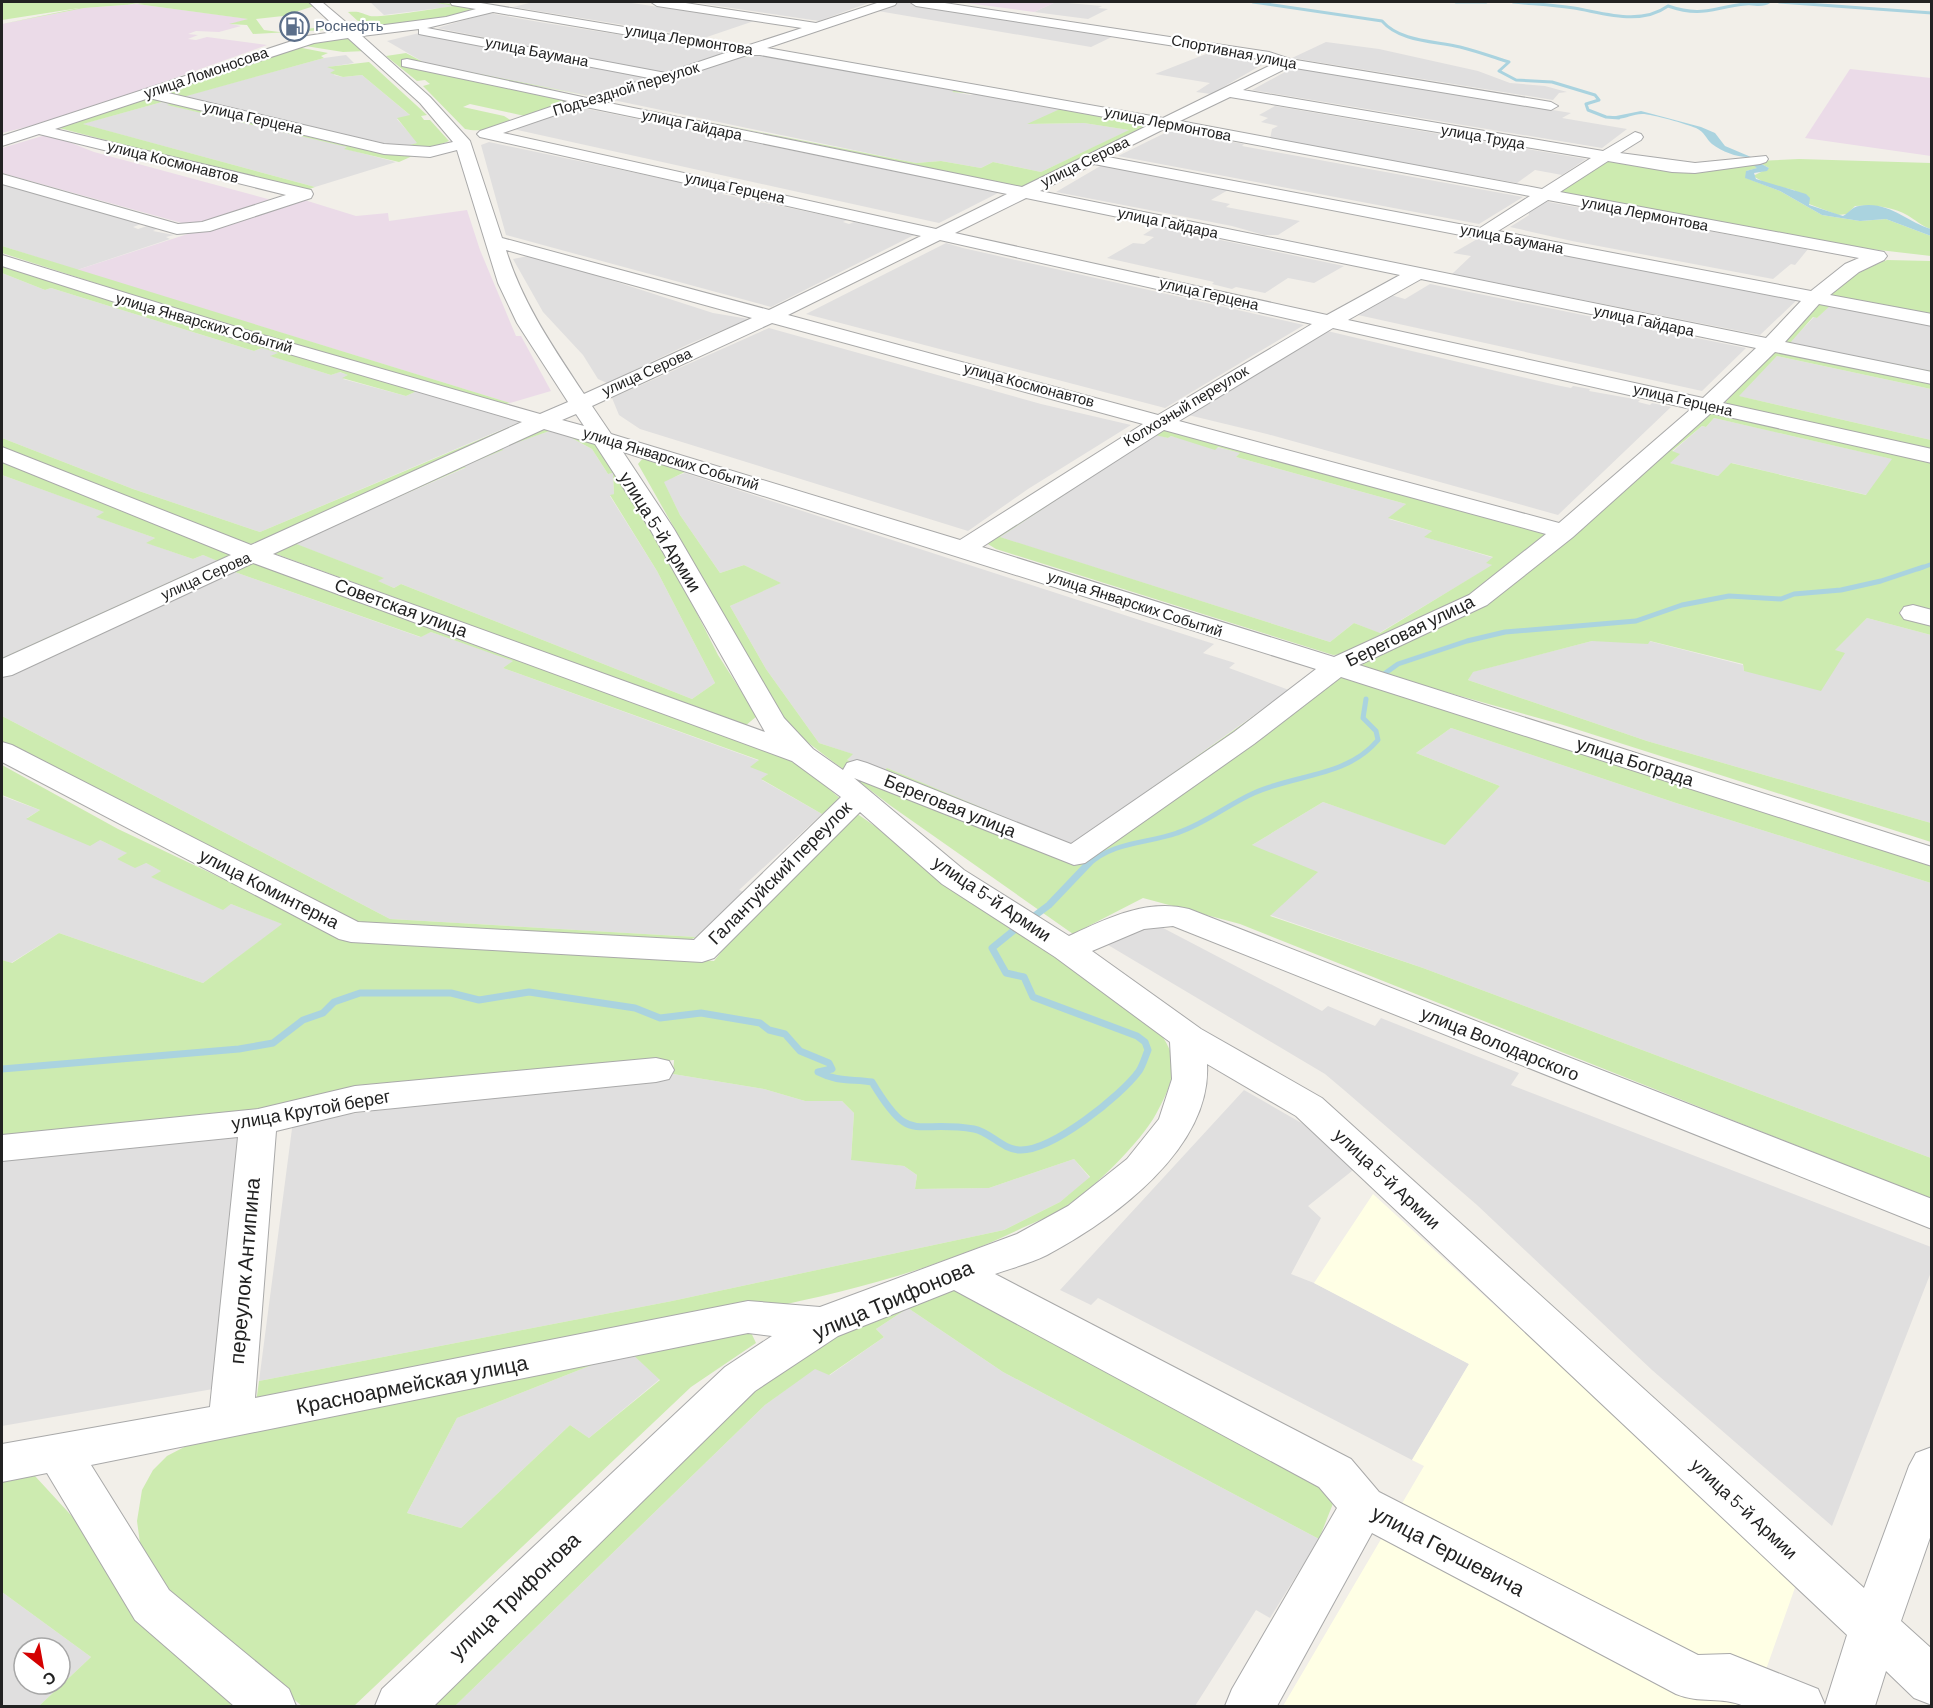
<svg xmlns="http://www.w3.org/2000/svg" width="1933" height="1708" viewBox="0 0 1933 1708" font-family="Barlow,sans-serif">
<rect width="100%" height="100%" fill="#f2efe9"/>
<path fill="#e0dfdf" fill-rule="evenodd" d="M370,2H431L457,6L384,15Z
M533,2H625L754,21L704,38L513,7Z
M691,2H871L819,21Z
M901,2L994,15L1118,34L1091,47L872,10Z
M1056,2L1102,6L1098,8L1108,9L1088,19L1034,12Z
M489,13L545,23L729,52L669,74L437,28Z
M423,32L656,78L595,97L425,63L387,41Z
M1326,42L1379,49L1478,71L1510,83L1545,86L1567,92L1559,93L1553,100L1292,58Z
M757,54L957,90L954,92L970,95L975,94L1061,109L1029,124L1084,123L1130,130L1041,172L993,162L981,168L941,161L916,163L613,100L740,56Z
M1206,54L1265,63L1211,94L1196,92L1210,83L1155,74Z
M346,55L354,63L329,67L336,70L334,75L343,77L362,75L411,116L397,119L418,143L399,148L181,97L324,58Z
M1294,67L1571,113L1562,118L1627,129L1602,148L1252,90Z
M162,102L171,104L168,105L348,147L346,149L396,162L315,187L82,124Z
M1275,106L1586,159L1562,175L1535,170L1517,183L1270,139L1272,129L1278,126L1261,122L1268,118L1259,115Z
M578,107L932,179L1000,192L939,223L513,129Z
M1169,131L1244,144L1242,146L1523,197L1479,224L1118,156Z
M489,142L726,192L722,194L847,220L843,222L849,224L854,222L914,235L771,307L506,235L481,145Z
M1102,165L1228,190L1211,200L1230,204L1226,207L1300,221L1278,235H1264L1232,226L1056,192Z
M2,184L141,224L133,227L138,229L147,226L157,229L153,231L174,235L166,237L170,239L77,270L2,246Z
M1543,201L1808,249L1795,265L1791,264L1773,279L1572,241L1510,227L1529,215L1528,210Z
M1159,225L1194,232L1192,234L1344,266L1314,283L1288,278L1265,293L1236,287L1232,289L1212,284L1214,282L1107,258L1133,243L1144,244L1154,237L1143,235Z
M1479,238L1799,298L1760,335L1452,274L1471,256L1453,253Z
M946,243L963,248L1304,325L1165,408L806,314Z
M533,255L713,313L749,319L689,344L607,383L598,379L583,355L543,312L513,259Z
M2,273L45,290L51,288L254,351L262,348L279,353L271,356L331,375L339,372L349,375L343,379L406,396L419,390L522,421L260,532L133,489L2,438Z
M1430,284L1746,348L1702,391L1349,313L1387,294L1405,299Z
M1832,303L1931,322V371L1789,343L1814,317L1817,318Z
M769,328L1041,404L1131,425L1028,489L968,531L640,429L619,415L612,398Z
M1323,330L1556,385L1571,388L1573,386L1590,389L1589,391L1640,400L1638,402L1650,405L1652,403L1671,407L1558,515L1267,434L1184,414Z
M1777,356L1931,389V440L1738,396Z
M1714,418L1893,459L1867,495L1732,463L1718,476L1669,463L1679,454L1672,452L1702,426L1706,427Z
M555,429L592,449L608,474L613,473L614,494L610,496L657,571L715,683L692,699L401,584L394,588L377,581L383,578L293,543L465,468L463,466L502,450L501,448Z
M1155,434L1168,438L1171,436L1241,453L1236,457L1406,504L1389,519L1432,531L1425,537L1494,558L1487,563L1493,565L1379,633L1354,623L1330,642L999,537Z
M685,473L1214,644L1203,653L1235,663L1229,668L1289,690L1071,846L887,768L882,772L847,760L852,754L819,743L766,669L730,606L780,583L744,565L720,573L680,515L663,481Z
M2,475L105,512L97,517L155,538L147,543L193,559L203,555L221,562L197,573L193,571L2,658Z
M232,571L420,637L431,632L514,661L503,668L760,761L768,774L762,780L822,814L739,890L744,892L696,937L390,919L2,716V676Z
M1867,618L1931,635V823L1647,741L1468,680L1472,672L1592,641H1649L1743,665L1744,671L1844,654L1834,650Z
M1451,728L1676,803L1931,883V1158L1423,968L1270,915L1252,845L1323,802L1445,844L1500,786L1416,753Z
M2,796L40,810L27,818L100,840L128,853L117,859L146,863L162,871L152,877L223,909L231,904L283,924L203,983L59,933L11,963L2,960Z
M1144,918L1322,1011L1328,1006L1375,1026L1381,1018L1519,1073L1511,1085L1931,1247V1272L1832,1526L1652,1370L1477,1205L1344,1090L1325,1074L1108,945Z
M673,1074L764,1089L805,1101H842L854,1113L851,1159L904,1166L917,1175L915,1189L989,1188L1074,1159L1090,1178L1060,1202L1004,1230L672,1301L259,1381L293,1121Z
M1244,1090L1312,1129L1357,1167L1308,1206L1321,1218L1291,1274L1314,1283L1469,1364L1412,1460L1098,1298L1091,1305L1060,1290Z
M245,1127L225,1251L213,1389L2,1426V1154Z
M908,1308L1003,1372L1319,1539L1270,1618L1256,1610L1195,1706H455L765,1405L815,1368L830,1375L884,1337L876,1329Z
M631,1353L660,1379L589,1438L570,1425L461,1528L407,1513L457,1418L602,1361Z
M2,1592L91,1657L39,1706H2ZM24,1648H60V1684H24Z"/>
<path fill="#ebdbe8" d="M959,2H1056L1034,12Z
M137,4L250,19L231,24L241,26L219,32L196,31L188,34L198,35L188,39L196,40L207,37L267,45L63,118L2,133V24L84,8Z
M1850,69L1931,78V156L1805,138Z
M49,134L94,152L275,201L201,225H189L2,173V148Z
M298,198L356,216L388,213L389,221L467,210L480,250L516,336H521L551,391L510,403L77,270Z"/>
<path fill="#ffffe5" d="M1373,1194L1797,1582L1753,1706H1283L1424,1466L1412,1460L1469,1364L1314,1283Z"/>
<path fill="#cdebb0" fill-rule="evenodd" d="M2,2H144L126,5L150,2H310L314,6L311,7L283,16L256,19L264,30L279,32L314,28L317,25L326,26L321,27L325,30L253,34L247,25L229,24L248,19L137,4L84,8L2,24L79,8L2,20Z
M431,2L484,7L440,20L360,29L349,25L360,23L348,12C361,11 360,13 370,16C379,18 440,8 454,6Z
M333,37L350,38L365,51L343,52L299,45Z
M297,47L328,53L321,56L324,58L183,97L399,148L417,143L397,118L410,115L362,75L343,77L330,73L335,70L327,67L369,62L427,115L421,116L424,120H430L449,141L426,150H393L157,94L285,49Z
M756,52L1114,115L1147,122L1152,125L1022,187L704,121L916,163L941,161L981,168L993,162L1041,172L1129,130L1084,123L1027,124L1060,109L975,94L952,92L955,90L757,54L746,57L737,55Z
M406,53L425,63L590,96L473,74L578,100L529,117L470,104L463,107L504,116L512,121C496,127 482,133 465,129L423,86L430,84L425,80L417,81L386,56Z
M151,96L417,154L399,162L344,149L347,147L167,105L170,104L162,102L83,124L315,187L304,191L59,128Z
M1799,159L1931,163V229C1921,226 1916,220 1907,215C1891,206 1873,205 1855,206L1847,214L1838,215L1809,204L1794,190L1767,184L1753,176L1769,168L1756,161Z
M1603,160L1665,168L1748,161L1758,168L1746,171V178L1780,191L1822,215L1860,221L1886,219L1931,236V256L1836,245L1557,195L1587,169Z
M2,246L510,403L503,405L176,309L2,253Z
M1887,260L1931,261V322L1833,303L1817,318L1813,317L1790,343L1931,371V389L1777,356L1739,396L1931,440V451L1725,403C1771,350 1819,285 1887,260Z
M2,262L85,290L530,420L255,544L243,543L2,450V438L133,489L260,532L521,422L419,390L406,396L342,378L348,375L340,372L331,375L270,356L278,353L262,348L254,351L51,288L45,290L2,273Z
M1707,408L1931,457V635L1867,618L1835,650L1845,653L1821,691L1744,671L1743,664L1650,641L1648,644L1592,641L1473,672L1468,680L1647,741L1931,823V842L1560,724L1364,669L1362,663L1431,629ZM1714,418L1892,459L1866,495L1731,463L1718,476L1670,463L1680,454L1672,451L1702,426L1706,427Z
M553,423L581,432L606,450L638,510L668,556L718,655L757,716L745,726L268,551L541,426ZM555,429L592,449L608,474L613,473L614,494L610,495L657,571L715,683L692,699L401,584L394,588L378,581L384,578L294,543L466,467L464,466L503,450L502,448Z
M1159,424L1553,531L1481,590L1344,654L1333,655L996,549L983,541ZM1155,435L1168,438L1171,436L1215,450L1218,447L1240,453L1236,457L1406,504L1388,518L1432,531L1424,537L1493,557L1486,563L1492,565L1380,633L1354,623L1330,642L1000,537Z
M643,458L687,471L664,482L680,515L720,573L744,565L781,583L730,606L766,669L819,743L853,754L847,760L882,772L887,768L1071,845L1268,706L1290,715L1340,677H1345L1931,861V883L1676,803L1451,728L1416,753L1500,786L1445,845L1323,802L1252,845L1318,872L1270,916L1423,968L1931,1158V1199L1240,924L1143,898L1073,934L891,806L802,738L780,715L638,464Z
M2,462L226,547L238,552L240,556L2,666V658L194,571L197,572L220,562L203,555L193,559L146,543L155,538L96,517L104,512L2,475Z
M256,560L775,753L804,768L842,800L822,814L761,779L768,774L750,767L759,760L503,668L513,661L431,632L421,637L232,571Z
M2,716L390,919L696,937L688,941L359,924L29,768L2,752Z
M2,765L118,829L339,934L373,939L714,961L766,896L856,813L1144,1013C1178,1052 1182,1067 1156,1114C1141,1142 1092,1190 1065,1207C1050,1217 1032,1223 1016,1231C904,1284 781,1306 661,1329C525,1356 390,1383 255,1410L259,1381L672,1301L1004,1230L1060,1202L1090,1177L1074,1159L989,1188L915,1189L917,1175L904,1166L851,1160L854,1113L842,1101H805L764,1089L673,1074L674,1060L388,1087L273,1107L2,1140V960L12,963L59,933L203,983L282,924L231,904L223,910L151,877L161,871L146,863L135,868L117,859L127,853L100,840L90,846L26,819L40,810L2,795Z
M951,1288L1326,1487L1334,1501L1319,1539L1003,1372L908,1308L876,1329L884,1337L829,1375L815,1369L765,1405L455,1706H412L655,1469L814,1344Z
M746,1322L756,1343L691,1387L354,1706H302L164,1594L142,1558L137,1521L142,1490L153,1470L167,1456L190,1444ZM631,1353L660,1380L589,1438L570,1425L461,1528L407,1513L457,1418L602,1361Z
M35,1476L80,1525L138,1613L246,1706H39L91,1657L2,1592V1481Z"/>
<path fill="#aad3df" d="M1641,111L1701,127L1715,133L1725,146L1751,157C1738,158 1723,152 1712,144C1706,139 1705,132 1696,128C1686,124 1653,114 1642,114C1631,114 1621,122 1611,117Z
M1748,161H1756L1769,168L1767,171L1754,173L1756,179L1806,194L1810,198L1809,205L1843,216C1849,213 1852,207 1859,206C1888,200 1907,222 1931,229V236L1886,219L1860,221L1822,215L1780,191L1745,178L1746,171L1757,168Z"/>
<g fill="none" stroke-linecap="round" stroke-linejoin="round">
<path stroke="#aad3df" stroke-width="3" d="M1253,2L1382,21C1400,42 1435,41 1460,47C1476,51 1493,57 1509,62L1499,71L1516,80L1552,82L1595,95L1599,100L1586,104L1588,110L1606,117L1619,118
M1456,2H1486
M1513,2C1533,4 1554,5 1574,8C1604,13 1640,26 1668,6C1703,18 1713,7 1746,4C1755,3 1761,7 1769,2
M1779,2L1932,13"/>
<path stroke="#aad3df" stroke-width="4.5" d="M1918,569L1932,564"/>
<path stroke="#aad3df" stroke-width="5" d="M1384,674L1398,664L1467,641L1505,632L1636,621L1682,605L1729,596L1781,599L1794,594L1841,590L1881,581L1923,567
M1088,865C1114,841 1146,844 1177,833C1205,824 1227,805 1254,793C1296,774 1347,777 1378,740L1376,731L1363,718L1366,699"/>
<path stroke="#aad3df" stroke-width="7" d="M1029,920L1049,905L1089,863
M2,1069L239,1049L273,1043L303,1020L323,1013L334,1002L360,993H451L479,1000L529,992L635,1008L660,1018L701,1013L760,1023L769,1030L785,1034L800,1051L829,1063L832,1069L818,1072C837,1082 852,1079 872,1082C911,1147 912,1119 974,1129C990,1132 1002,1149 1019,1150C1051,1152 1121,1096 1139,1071C1143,1065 1145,1057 1148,1050L1145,1042L1137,1036L1033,997L1024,977L1006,973L992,948L1018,927"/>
<defs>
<path id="minor" d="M309,2H322L354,29L446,17L476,9L452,5L450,2H475L743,47L802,28L657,6L651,2H679L816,23L880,2H897L895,5L767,48L1163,118L1275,63L1266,60L916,6L910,2H938L1269,52L1290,59L1551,102L1558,106L1551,110L1289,67L1243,90L1603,151L1635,132L1641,134L1643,137L1641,140L1620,153L1695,163L1766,156L1768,159L1766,162L1760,164L1695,173L1672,172L1608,161L1560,192L1884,252L1887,256L1884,260L1859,272L1830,295L1932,314V326L1819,304L1785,342L1932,372V384L1775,352L1723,403L1932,449V463L1711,413L1573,537L1487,605L1359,665L1932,847V866L1341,677L1254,744L1085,863L1074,865L854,778L964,870L1069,936C1105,919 1147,898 1189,909L1932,1199V1229L1173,926L1144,929L1092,951L1201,1029L1322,1098L1864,1588L1909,1466L1916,1453L1932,1447V1532L1901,1621L1932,1649V1705L1914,1698L1886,1671L1875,1706H1744C1720,1696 1701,1704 1676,1694L1372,1533L1277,1706H1225L1232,1689L1337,1508L1319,1487L954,1290L838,1336L755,1391L434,1706H375L382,1689L725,1367L772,1336L748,1333L91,1465L169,1590L289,1689L296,1706H234L135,1620L47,1473L2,1482V1444L210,1407L238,1137L2,1161V1135L258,1109L355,1086L656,1058L669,1061L674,1070L669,1079L656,1082L355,1112L276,1131L255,1398L748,1301L820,1307L1017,1234L1068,1206L1127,1159L1159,1119L1172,1079L1170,1042L1055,957L942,884L860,812L714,958L702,962L351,942L339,939L2,762V742L12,745L358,922L694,940L841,797L792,761L253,563L12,675L2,677V659L231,555L2,462V447L251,545L522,422L162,317L2,266V255L259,334L540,414L568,402L517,323L498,283L457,150L430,157L384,154L149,98L55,129L311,190L313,194L311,198L210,231L177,234L2,184V174L178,224L202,222L286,195L39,134L2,146V136L307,36L340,31ZM493,12L728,52L666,73L427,28ZM419,29V34L424,35L649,78L587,98L407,59L402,60V66L568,101L480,131L477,134L480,137L921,236L769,310L502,238L470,141L430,97L362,36ZM348,38L420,103L453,142L430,147L384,144L164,92L314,43ZM747,55H760L1149,125L1022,187L604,102ZM1230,97L1591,158L1542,189L1180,121ZM586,107L1007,194L936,229L503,133L573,109ZM1166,128L1530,196L1480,228L1108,157ZM1094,164L1801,301L1766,338L1040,191ZM1026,198L1400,275L1327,315L955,233ZM1548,200L1859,258L1845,264L1811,291L1498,231ZM940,240L1312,324L1158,415L788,315ZM506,250L752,318L584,394C553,347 523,304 506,250ZM1421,279L1756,348L1703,398L1348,320ZM772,323L1143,424L960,540L611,434L592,406ZM1333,328L1691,409L1559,523L1179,421ZM576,414L584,426L562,420ZM544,429L595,444L650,529L765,732L273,554ZM1164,430L1546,534L1469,595L1334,657L982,547ZM623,452L1316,669L1234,732L1071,844L867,763L857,760L847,763L843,770L813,749L784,718L674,529ZM1207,1064L1296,1116L1847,1635L1825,1705L1818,1689L1730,1654L1698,1655L1379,1492L1351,1459L995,1274C1012,1268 1031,1263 1047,1255C1113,1220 1212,1148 1207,1064Z
M1913,605L1932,610V626L1904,619L1900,613L1904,607Z"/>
</defs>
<use href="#minor" stroke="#a9a9a9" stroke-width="2"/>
<use href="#minor" fill="#fff" fill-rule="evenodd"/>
</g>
<defs>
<symbol id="fuel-ring" viewBox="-11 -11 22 22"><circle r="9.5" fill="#fff" stroke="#5c6f8a" stroke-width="1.5"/><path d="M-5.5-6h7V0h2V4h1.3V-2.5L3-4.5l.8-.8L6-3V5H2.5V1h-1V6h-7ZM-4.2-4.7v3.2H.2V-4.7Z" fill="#5c6f8a"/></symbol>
</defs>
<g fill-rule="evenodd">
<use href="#fuel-ring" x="278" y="10" width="33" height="33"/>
</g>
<g text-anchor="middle" stroke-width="4.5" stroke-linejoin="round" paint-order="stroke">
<g font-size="15" fill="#4e5e75" stroke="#fff" text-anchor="start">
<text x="315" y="31">Роснефть</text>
</g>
<g font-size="15" fill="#222" stroke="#fff">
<text transform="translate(689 40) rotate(9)" y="5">улица Лермонтова</text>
<text transform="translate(537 52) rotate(11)" y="5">улица Баумана</text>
<text transform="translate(1234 52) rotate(11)" y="5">Спортивная улица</text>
<text transform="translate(206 73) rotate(-19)" y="5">улица Ломоносова</text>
<text transform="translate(626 89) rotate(-17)" y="5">Подъездной переулок</text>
<text transform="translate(253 118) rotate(13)" y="5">улица Герцена</text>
<text transform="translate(1168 124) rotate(11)" y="5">улица Лермонтова</text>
<text transform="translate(692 125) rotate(12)" y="5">улица Гайдара</text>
<text transform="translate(1483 137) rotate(10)" y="5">улица Труда</text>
<text transform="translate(173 162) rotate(14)" y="5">улица Космонавтов</text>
<text transform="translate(1085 162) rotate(-26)" y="5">улица Серова</text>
<text transform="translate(735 188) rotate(12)" y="5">улица Герцена</text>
<text transform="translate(1645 214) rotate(11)" y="5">улица Лермонтова</text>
<text transform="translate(1168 223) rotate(12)" y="5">улица Гайдара</text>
<text transform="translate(1512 239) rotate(11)" y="5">улица Баумана</text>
<text transform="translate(1209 294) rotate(13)" y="5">улица Герцена</text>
<text transform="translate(1644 321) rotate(12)" y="5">улица Гайдара</text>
<text transform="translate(204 323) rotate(16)" y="5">улица Январских Событий</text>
<text transform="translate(647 372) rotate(-24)" y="5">улица Серова</text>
<text transform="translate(1029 385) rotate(15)" y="5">улица Космонавтов</text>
<text transform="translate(1683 400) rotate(13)" y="5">улица Герцена</text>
<text transform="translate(1186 406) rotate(-31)" y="5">Колхозный переулок</text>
<text transform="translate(671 459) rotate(17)" y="5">улица Январских Событий</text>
<text transform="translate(206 576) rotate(-24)" y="5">улица Серова</text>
<text transform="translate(1135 604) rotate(18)" y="5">улица Январских Событий</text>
</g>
<g font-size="18" fill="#222" stroke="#fff">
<text transform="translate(660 532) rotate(58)" y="6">улица 5-й Армии</text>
<text transform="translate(401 608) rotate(20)" y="6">Советская улица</text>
<text transform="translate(1410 631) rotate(-26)" y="6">Береговая улица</text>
<text transform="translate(1635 762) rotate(18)" y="6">улица Бограда</text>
<text transform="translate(950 806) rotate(22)" y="6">Береговая улица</text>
<text transform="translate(780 873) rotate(-45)" y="6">Галантуйский переулок</text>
<text transform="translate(269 889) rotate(27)" y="6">улица Коминтерна</text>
<text transform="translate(992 899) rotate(34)" y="6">улица 5-й Армии</text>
<text transform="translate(1500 1044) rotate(22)" y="6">улица Володарского</text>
<text transform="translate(311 1110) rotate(-10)" y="6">улица Крутой берег</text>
<text transform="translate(1387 1179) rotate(43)" y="6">улица 5-й Армии</text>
<text transform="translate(1744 1509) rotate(43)" y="6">улица 5-й Армии</text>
</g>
<g font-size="21" fill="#222" stroke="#fff">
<text transform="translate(245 1271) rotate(-85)" y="7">переулок Антипина</text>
<text transform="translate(893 1300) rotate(-23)" y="7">улица Трифонова</text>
<text transform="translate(412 1385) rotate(-11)" y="7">Красноармейская улица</text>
<text transform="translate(1448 1551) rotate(28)" y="7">улица Гершевича</text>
<text transform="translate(515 1596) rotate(-44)" y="7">улица Трифонова</text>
</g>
</g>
<rect width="1933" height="1708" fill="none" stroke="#222222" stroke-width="6"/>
<g transform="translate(42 1666) rotate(149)"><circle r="28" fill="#ffffff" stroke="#a7a7a7" stroke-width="1.5"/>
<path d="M0-4.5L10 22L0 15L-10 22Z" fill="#d40000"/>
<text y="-9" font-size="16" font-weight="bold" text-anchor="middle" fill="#222222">С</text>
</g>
</svg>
